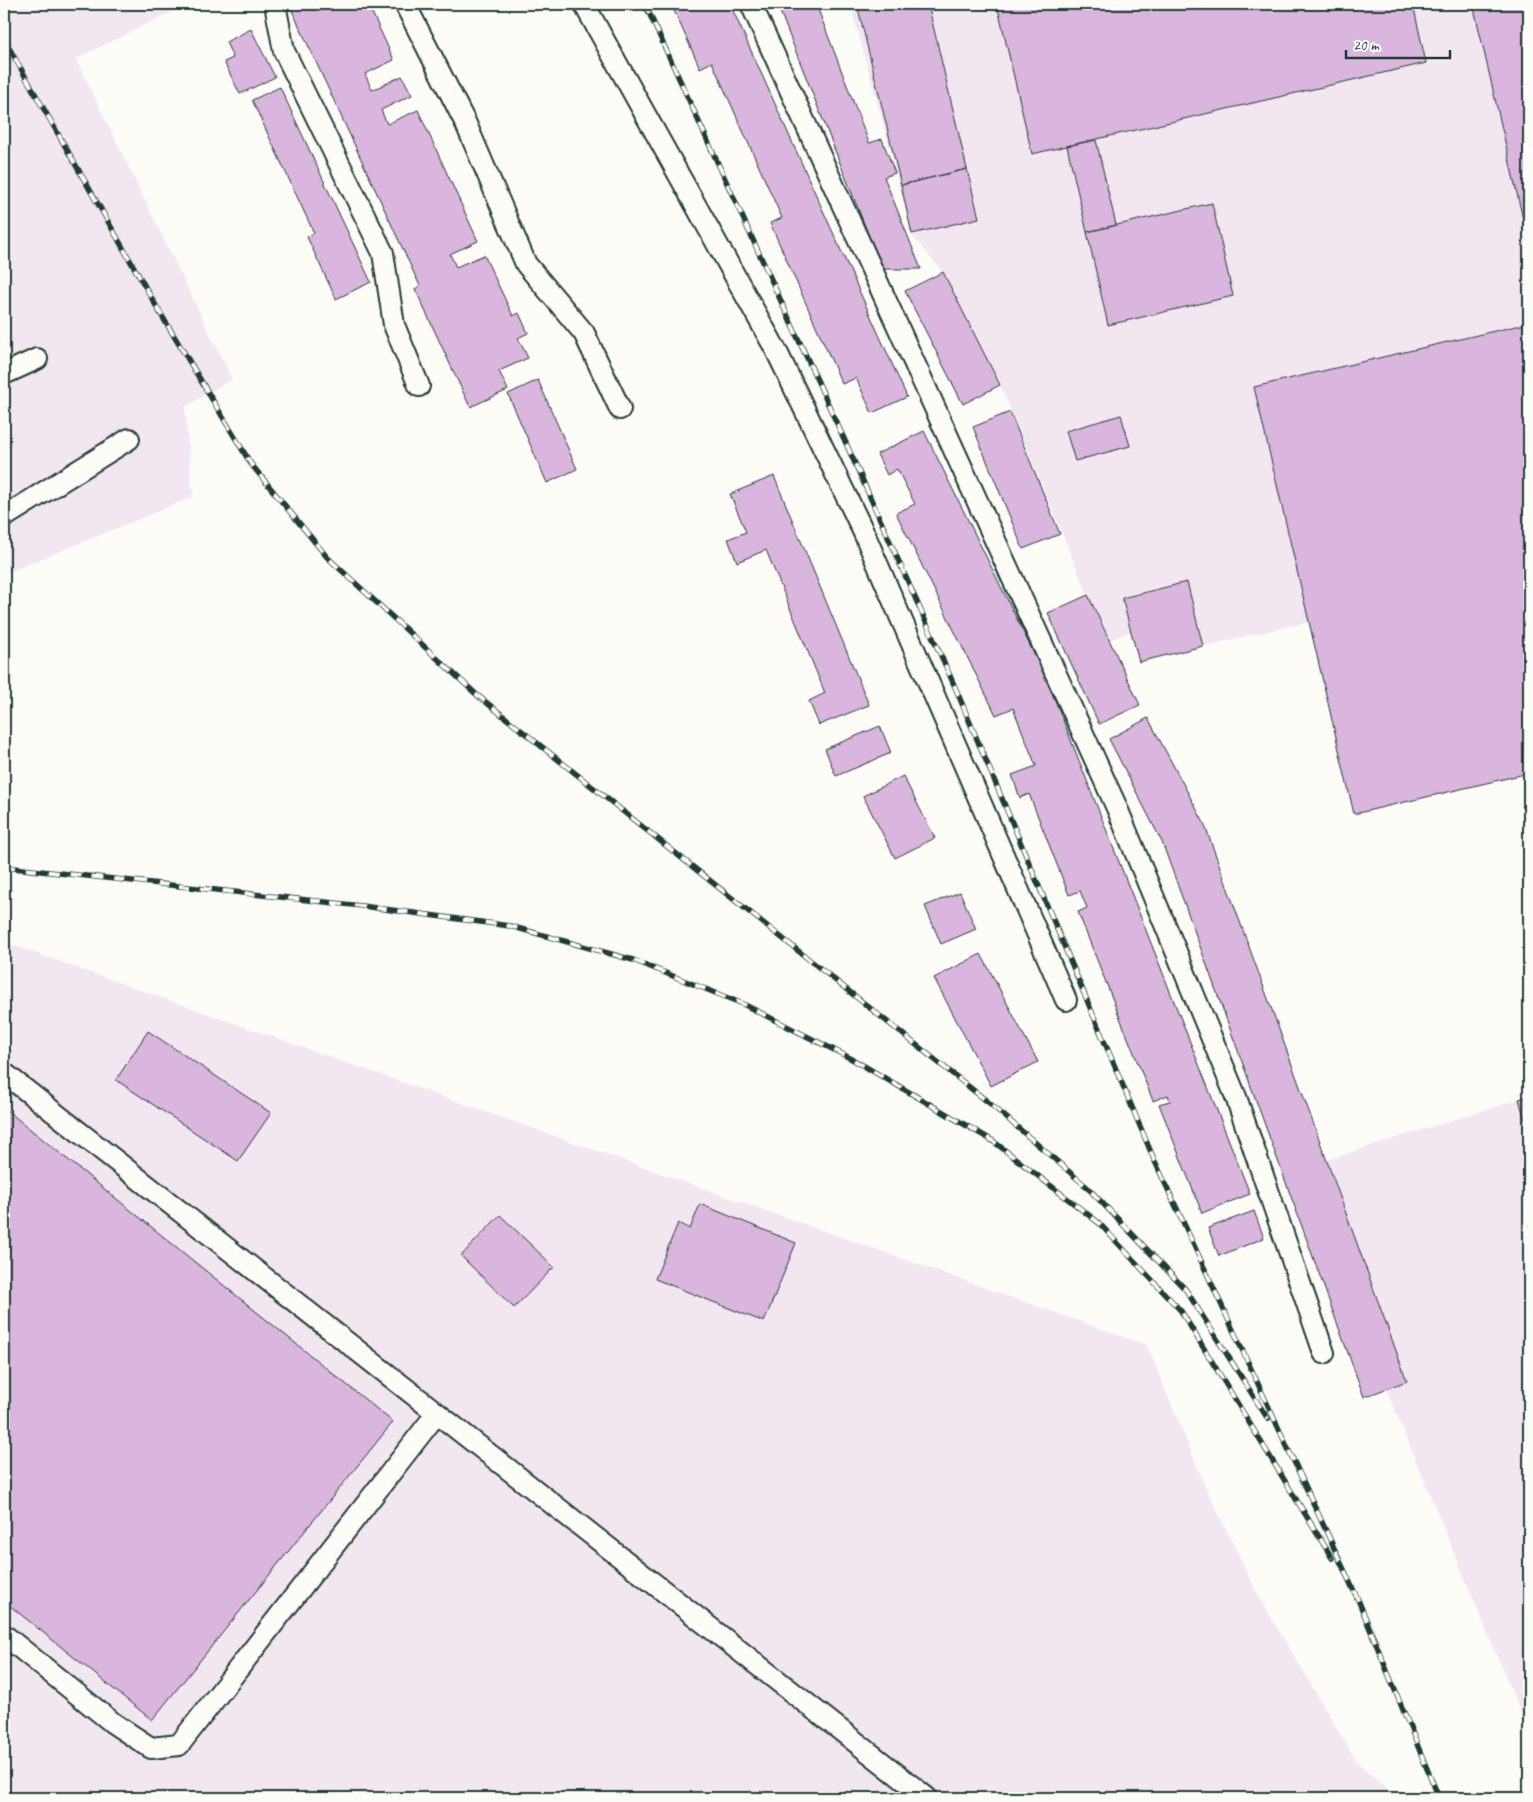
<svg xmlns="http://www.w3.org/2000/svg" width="1533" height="1802" viewBox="0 0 1533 1802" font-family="Caveat,sans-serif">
<rect width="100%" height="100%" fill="#fdfcf7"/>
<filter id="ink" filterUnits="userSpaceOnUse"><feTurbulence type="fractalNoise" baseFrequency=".02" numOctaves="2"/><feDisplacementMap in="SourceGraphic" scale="10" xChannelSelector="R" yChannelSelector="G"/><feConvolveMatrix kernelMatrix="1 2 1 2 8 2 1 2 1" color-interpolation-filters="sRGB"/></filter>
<g filter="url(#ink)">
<path fill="#f2e7f0" d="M4,4H187L76,59L232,379L185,407L193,497L4,574Z
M850,4H1529V773L1354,814L1309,622L1203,646L1139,662L1131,631L1110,640L1088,595L1000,385L943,272L912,236L892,156Z
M4,942L1147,1345L1205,1486L1259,1597L1357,1762L1398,1798H4Z
M1529,1096V1733L1386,1389L1407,1381L1327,1160Z"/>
<path fill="#dab5de" stroke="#1f3d34" d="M289,4H368L394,60L365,74L372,90L402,76L412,95L381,110L387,124L418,110L478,241L450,254L456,267L484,255L513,316L519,313L528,333L518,338L528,358L499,371L508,390L470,407L415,289L420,286Z
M671,4H730L907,397L872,413L856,378L842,384L770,223L782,218L712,62L700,68Z
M777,4H816L869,143L882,139L895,173L884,177L921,269H882Z
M857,4H928L967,169L901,185Z
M997,4H1413L1426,63L1032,154Z
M1473,4H1529V245Z
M251,29L275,77L240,94L224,62L233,58L226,42Z
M280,87L371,282L336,299L307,237L314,233L252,100Z
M1096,140L1116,225L1087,232L1067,146Z
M967,169L979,218L912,234L901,185Z
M1212,203L1233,296L1108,325L1087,232Z
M943,272L1000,385L963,404L905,291Z
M1529,323V773L1354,814L1254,387Z
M538,380L577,469L547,483L508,394Z
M1010,412L1060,534L1023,549L973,427Z
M1121,415L1130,446L1075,461L1066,431Z
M924,431L1048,682L1250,1194L1202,1213L1159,1104L1170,1101L1168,1095L1153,1101L1078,912L1087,908L1080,891L1069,895L1029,794L1020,798L1012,775L1036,766L1013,708L996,715L896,513L915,504L897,469L887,475L877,454Z
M774,476L869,705L819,725L809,701L825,693L766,550L737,562L728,539L746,532L730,494Z
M1187,582L1203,646L1139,662L1122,598Z
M1088,595L1140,705L1099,724L1048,613Z
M1148,718L1204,823L1407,1381L1364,1397L1162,842L1109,739Z
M880,726L891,753L836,776L825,749Z
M903,776L935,838L895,858L863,796Z
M960,892L976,929L941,944L925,906Z
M981,954L1038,1062L991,1086L934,978Z
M148,1031L271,1113L238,1161L116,1080Z
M1529,1096V1134L1519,1099Z
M4,1108L393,1422L152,1720L4,1601Z
M700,1204L796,1243L764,1322L655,1279L678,1223L690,1229Z
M1254,1211L1264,1238L1219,1256L1208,1228Z
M500,1215L554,1267L514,1308L461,1256Z"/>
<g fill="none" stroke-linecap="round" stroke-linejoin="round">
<defs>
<path id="lane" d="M275,4L284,51L383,253L394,325L419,386
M405,4L466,124L526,264L584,333L620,409
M584,4L776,350L864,533L1066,1000
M751,4L1117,808L1236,1097L1324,1353
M4,374L37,359
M4,517L129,439
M4,1073L927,1798
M4,1635L113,1723L151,1748L179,1745L437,1413"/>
</defs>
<use href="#lane" stroke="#1f3d34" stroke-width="24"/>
<use href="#lane" stroke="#fdfcf7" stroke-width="20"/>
<defs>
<path id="rail" d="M645,4L845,441L955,687L1153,1157L1359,1602L1439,1798
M4,39L159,311L251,464L327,557L477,695L988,1102L1087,1187L1186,1290L1268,1419
M4,867L362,906L510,926L633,960L743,1004L852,1059L993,1141L1099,1223L1181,1311L1332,1558"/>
</defs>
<use href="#rail" stroke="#1f3d34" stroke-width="5.5"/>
<use href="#rail" stroke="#fdfcf7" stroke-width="4" stroke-dasharray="11" stroke-linecap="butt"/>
</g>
</g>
<rect width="1533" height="1802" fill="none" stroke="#fdfcf7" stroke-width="20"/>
<rect x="10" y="10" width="1513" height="1782" fill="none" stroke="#1f3d34" stroke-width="2" filter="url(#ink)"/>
<path d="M1346 50v8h104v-8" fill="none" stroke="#1f3d34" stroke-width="2.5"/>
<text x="1353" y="50" font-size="15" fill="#1f3d34" stroke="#fdfcf7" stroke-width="4" paint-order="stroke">20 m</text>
</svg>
